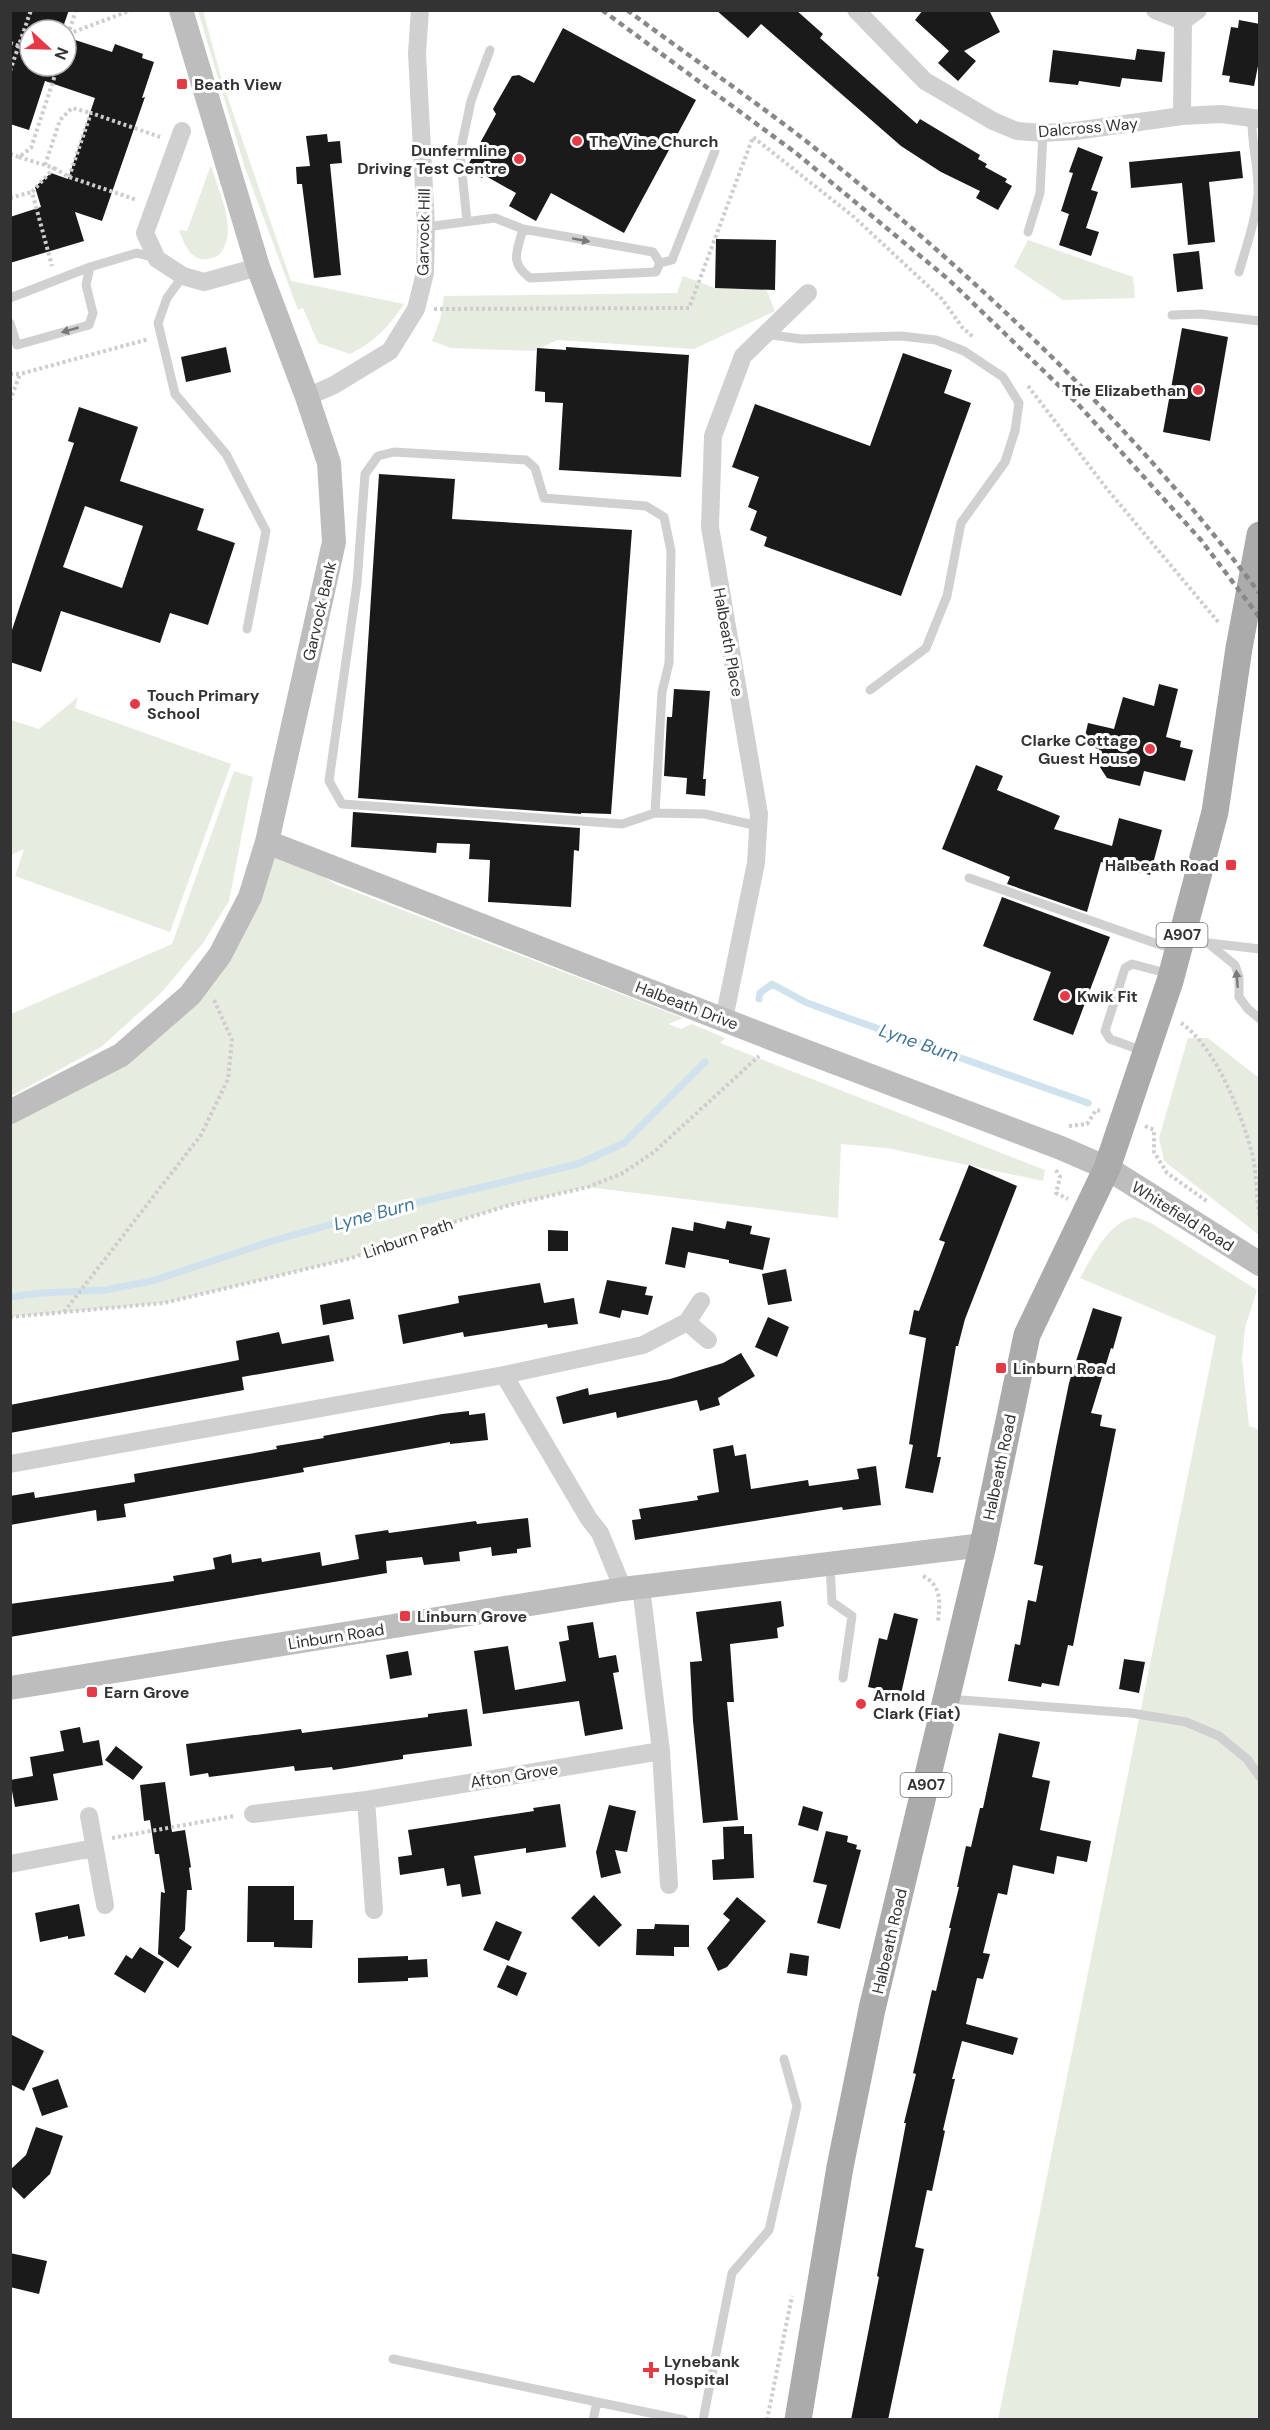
<svg xmlns="http://www.w3.org/2000/svg" width="1270" height="2430" viewBox="0 0 1270 2430" font-family="'DM Sans',sans-serif">
<rect width="100%" height="100%" fill="#fff"/>
<path fill="#e6ecdf" d="M198,11H203L223,84L291,281L404,304C390,326 373,343 350,354L318,343L303,308L298,310L245,168Z
M211,165C218,192 240,231 219,255C194,268 186,249 179,230L187,231Z
M1028,240L1133,277L1135,298L1063,300L1014,267Z
M683,276L715,288L766,289L775,311L694,349L557,340L534,351L451,348L432,341L440,320L444,296L677,293Z
M78,697L75,708L231,764L170,932L15,876L24,849L11,855V720L39,729Z
M234,771L253,777L229,901L203,943L161,993L101,1047L11,1096V1014L172,944Z
M267,842L335,884L683,1018L668,1024L681,1029L692,1024L725,1038L720,1043L1045,1170L1043,1181L887,1148L841,1144L838,1218L587,1187L510,1205L408,1236L352,1258L164,1303L11,1317V1109L121,1055L190,995Z
M1188,1038H1208L1259,1078V1235L1164,1161L1159,1138Z
M1135,1217L1151,1223L1257,1290L1245,1328L1242,1359L1249,1426L1260,1430L1259,2419L998,2420L1216,1336L1080,1278C1093,1256 1109,1221 1135,1217Z"/>
<g fill="none" stroke-linecap="round" stroke-linejoin="round">
<path stroke="#cfe2ee" stroke-width="7" d="M759,999L760,993L772,984L805,1002L848,1018L1088,1103
M10,1297L42,1293L105,1290L152,1281L269,1242L357,1217L578,1164L624,1143L705,1062"/>
</g>
<path fill="#1a1a1a" fill-rule="evenodd" d="M10,10H69L62,30H30V66H66V37L112,52L115,44L143,54L142,58L154,62L142,98L145,97L102,221L75,212L84,241L10,263V217L41,207L35,187L51,173L68,179L95,98L45,81L29,130L10,124Z
M716,10H796L823,34L820,38L917,124L920,119L980,155L978,159L987,164L985,167L1007,179L1005,182L1012,186L998,210L976,198L980,191L941,172L901,146L761,24L748,38Z
M923,10H989L1000,32L964,51L976,61L958,81L938,63L949,51L915,20Z
M1239,20L1260,24V56L1254,86L1229,82L1230,76L1222,75L1231,27L1238,28Z
M563,28L696,100L624,233L551,193L536,221L509,206L516,193L484,175L482,178L469,170L468,165L496,114L493,109L512,76L519,75L534,83Z
M1137,49L1165,52L1162,82L1122,78L1120,87L1079,81L1078,85L1049,82L1053,50L1135,60Z
M327,134L328,142L340,141L342,163L330,164L341,275L314,278L302,184H297L296,167L310,166L306,136Z
M1078,147L1103,157L1091,190L1098,192L1086,228L1099,232L1091,256L1059,245L1069,214L1061,211L1073,173L1069,172Z
M1240,151L1243,178L1209,182L1215,242L1188,245L1182,183L1131,188L1129,162Z
M716,239L776,240L775,290L715,288Z
M1199,251L1203,289L1177,292L1173,254Z
M1182,328L1228,337L1210,441L1163,432Z
M226,347L231,372L186,382L181,357Z
M566,347L689,355L681,477L559,470L563,403L545,402V392L535,391L537,348L566,350Z
M903,353L952,370L944,393L971,403L901,596L764,546L767,537L750,530L757,511L748,507L759,477L732,467L755,404L870,446Z
M79,407L138,427L120,481L204,509L197,530L235,543L208,625L170,613L160,643L61,611L41,672L10,662V636L74,443L68,441ZM85,506L143,526L122,588L63,567Z
M379,474L455,479L452,519L632,530L611,814L581,813V814L358,798Z
M1159,684L1178,689L1166,737L1181,741L1180,747L1193,750L1185,781L1144,771L1140,786L1107,778L1096,761L1099,749L1083,745L1088,723L1114,729L1123,697L1154,706Z
M674,689L710,691L703,779H706L705,796L686,794L687,778L664,776L667,717H672Z
M976,765L1003,776L997,790L1060,816L1054,829L1112,846L1119,818L1162,830L1150,875L1101,862L1087,912L1007,884L1010,877L942,849Z
M353,812L580,828L579,851L574,850L571,907L488,902L490,860L469,859L470,844L437,843L436,853L351,847Z
M1002,897L1110,937L1073,1035L1033,1020L1051,972L983,946Z
M969,1165L1017,1186L965,1319L958,1346H956L937,1457H941L933,1493L905,1488L913,1445L909,1444L926,1338L909,1334L914,1310L919,1311L945,1242L939,1240Z
M727,1221L752,1226L750,1234L770,1238L763,1270L729,1263V1260L688,1252L685,1268L665,1264L672,1227L693,1231L694,1222L725,1229Z
M548,1230L568,1231V1251H548Z
M786,1269L792,1301L768,1305L762,1274Z
M607,1280L647,1287L645,1295L653,1296L648,1315L622,1310L620,1318L599,1313Z
M540,1283L544,1303L574,1298L578,1324L548,1328L547,1324L464,1337L463,1332L403,1344L398,1315L459,1303L458,1296Z
M350,1299L354,1319L323,1325L320,1305Z
M1093,1308L1122,1317L1113,1349L1111,1348L1091,1413L1102,1415L1100,1426L1116,1429L1073,1646L1068,1645L1059,1686L1042,1683L1041,1687L1008,1681L1015,1644L1020,1645L1028,1600L1036,1602L1043,1566L1034,1564L1056,1447L1069,1383Z
M768,1317L789,1327L777,1357L755,1347Z
M279,1332L282,1344L329,1335L334,1361L242,1377L244,1390L10,1433V1405L239,1360L236,1341Z
M741,1353L755,1376L718,1398L720,1405L700,1411L697,1400L617,1418L616,1412L563,1424L556,1397L588,1388L589,1395L670,1379L723,1363Z
M469,1411V1415L485,1413L488,1440L450,1444V1442L303,1468L304,1472L124,1504L126,1517L97,1521L96,1510L10,1525V1496L34,1492L35,1498L135,1482L134,1474L277,1449L276,1446L324,1438L323,1436L442,1414Z
M733,1445L735,1456L746,1454L751,1489L808,1480L809,1486L859,1479L857,1469L876,1466L881,1505L843,1510L842,1507L635,1540L632,1520L641,1519L639,1509L698,1500L697,1496L719,1492L713,1449Z
M528,1518L531,1547L517,1549V1553L492,1556L491,1547L459,1552L460,1561L424,1565L422,1557L386,1561L387,1573L10,1637V1604L174,1581L173,1576L215,1569L213,1558L231,1554L232,1563L261,1558L262,1562L320,1552L322,1566L359,1559L355,1535L388,1530L389,1533L476,1521L477,1524Z
M781,1601L784,1626L777,1628L778,1638L730,1644L734,1702H727L738,1820L703,1823L693,1721L690,1662L702,1661L696,1612Z
M894,1613L918,1619L901,1694L868,1687L879,1638L887,1640Z
M593,1622L599,1658L616,1655L619,1672L613,1673L623,1729L585,1736L579,1701L483,1714L474,1651L508,1646L515,1690L566,1681L559,1642L569,1640L567,1626Z
M408,1651L412,1675L390,1679L386,1655Z
M1124,1659L1145,1662L1139,1693L1119,1689Z
M467,1709L472,1746L403,1755V1759L333,1770L332,1767L295,1771L294,1766L209,1777L208,1773L190,1776L186,1744L301,1729L302,1733L428,1717V1714Z
M80,1727L83,1743L99,1740L103,1765L53,1774L58,1800L15,1807L10,1780L33,1776L30,1757L64,1751L60,1731Z
M999,1733L1040,1742L1032,1777L1050,1781L1040,1830L1091,1841L1087,1862L1057,1856L1054,1874L1013,1865L1007,1895L998,1893L983,1953L990,1954L983,1979L977,1978L966,2024L1018,2038L1013,2055L962,2041L952,2079H955L943,2130L945,2131L932,2191L927,2190L915,2247L924,2249L888,2420H851L879,2277L877,2276L906,2123H904L916,2074L913,2073L932,1990L936,1991L951,1928H949L959,1887H957L966,1846L971,1847L980,1808H983Z
M116,1746L143,1767L133,1780L105,1760Z
M165,1782L172,1832L185,1830L191,1867L189,1868L192,1890H187L185,1930L179,1938L192,1947L178,1968L158,1954L161,1892L165,1893L159,1854H155L150,1820L144,1821L140,1785Z
M560,1804L566,1847L526,1853V1848L474,1856L481,1894L462,1897L460,1884L447,1886L444,1868L400,1875L398,1857L412,1855L408,1830L534,1811L533,1808Z
M609,1805L636,1811L627,1852L615,1850L621,1873L601,1878L596,1852Z
M803,1806L823,1812L818,1831L798,1825Z
M744,1826V1834H752L754,1878L713,1880L712,1860L724,1859L723,1827Z
M826,1831L848,1836L847,1842L857,1845L856,1849L861,1850L840,1929L817,1923L827,1885L813,1882Z
M248,1886H294V1920H313L312,1948L274,1947V1942H247Z
M594,1895L622,1925L599,1947L571,1918Z
M737,1897L766,1921L727,1967L718,1971L707,1948L730,1920L723,1914Z
M79,1904L85,1936L68,1939V1936L40,1942L35,1913Z
M496,1921L522,1932L509,1961L483,1950Z
M655,1924L689,1925V1947H674V1956L636,1955L637,1929H654Z
M140,1947L164,1962L145,1993L114,1974L126,1955L132,1959Z
M790,1953L809,1956L807,1976L787,1973Z
M408,1956V1960L427,1959L428,1977L408,1978V1981L358,1983V1958Z
M507,1965L527,1973L517,1996L497,1987Z
M10,2034L44,2051L24,2091L10,2084Z
M58,2079L68,2107L42,2116L32,2088Z
M36,2127L63,2136L50,2174L24,2199L10,2185V2170L26,2155Z
M10,2253L47,2261L39,2294L10,2287Z"/>
<g fill="none" stroke-linecap="round" stroke-linejoin="round">
<path stroke="#cdcdcd" stroke-width="4" stroke-dasharray="3 3" stroke-linecap="butt" d="M68,34L132,10
M66,41L76,10
M10,43L19,46
M10,71L31,10
M10,154L19,157L31,148L58,66
M19,157L54,168L32,192L52,266
M45,165L60,120L72,108L91,113
M54,168L69,177L137,200
M69,177L91,113L160,137
M10,198L32,192
M434,309L689,308L753,137L854,217L942,299L962,327L973,337
M10,374H20L149,339
M1028,386L1107,489L1219,623
M10,401L20,374
M1181,1023C1216,1047 1241,1113 1252,1153C1257,1173 1256,1197 1260,1218
M1069,1126L1087,1124L1096,1110L1101,1111
M1145,1126L1154,1130V1152L1167,1173L1208,1202
M1056,1170L1060,1177L1056,1193L1068,1199
M64,1312L201,1135L228,1079L232,1040L214,1000
M10,1317L164,1303L352,1258L408,1236L510,1205L588,1187L621,1174L654,1152L759,1056
M923,1576C942,1586 940,1601 938,1621
M112,1838L234,1816
M767,2420L792,2296"/>
<path stroke="#d0d0d0" stroke-width="9" d="M467,221L460,153L471,101L490,50
M426,227L495,218L523,229L653,252L660,263L656,272L530,278C509,262 517,252 523,229
M1028,232L1040,193L1043,133
M660,263L672,260L715,151
M1239,272C1246,247 1256,220 1258,193C1259,168 1251,143 1252,118
M183,276L167,298L158,323L175,394L226,454L266,531L247,629
M10,298L90,267L137,253L155,258
M1172,315L1201,314L1260,321
M10,323L17,345L89,325L93,313L86,285L90,267
M765,334L801,339L901,336L936,340L964,351L1003,377L1019,403L1015,431L1005,462L961,523L947,596L926,648L870,690
M655,813L662,692L669,663L671,551L664,517L646,506L544,498L535,468L526,460L394,452L378,456L365,474L357,583L329,781L342,804L622,824L655,813L705,814L758,826
M969,878L1175,950
M1183,940L1260,949
M1209,944L1235,965L1239,977V997L1248,1009L1260,1019
M1143,1051L1110,1039L1105,1031L1125,968L1132,964L1170,974
M830,1565L832,1602L852,1616L843,1678
M948,1699L1131,1713L1186,1722L1219,1736L1247,1759L1260,1777
M393,2359L597,2402
M593,2420L597,2402L684,2420
M703,2420L732,2273L769,2230L797,2106L784,2059"/>
<path stroke="#d0d0d0" stroke-width="18" d="M856,10L925,81L993,121L1017,131L1043,133L1075,131L1182,116L1221,114L1260,119
M1155,10L1183,21L1182,116
M1183,21L1198,10
M182,131L145,233L157,259L183,276L204,282L258,267
M307,397L334,385L390,351L416,309L425,273L426,227L417,53L420,10
M724,1019L756,863L759,814L710,527L713,436L743,356L808,293
M701,1301L687,1322L708,1340
M504,1375L589,1519L600,1533L623,1589
M10,1464L504,1375L643,1345L687,1322
M641,1587L661,1751L669,1885
M366,1800L374,1910
M253,1814L366,1800L661,1751
M89,1816L105,1905
M10,1864L94,1848"/>
<path stroke="#bdbdbd" stroke-width="24" d="M267,842L773,1039L1061,1148L1107,1168L1260,1264
M10,1112L121,1055L190,995L220,955L250,897L267,842L334,542L329,463L307,397L258,267L181,10
M10,1688L623,1589L983,1545"/>
<path stroke="#ababab" stroke-width="27" d="M798,2420L840,2167L872,2009L983,1545L1027,1335L1107,1168L1170,981L1215,812L1239,648L1260,535"/>
<path stroke="#888" stroke-width="4.5" stroke-dasharray="6 4.5" stroke-linecap="butt" d="M602,10L796,153L948,279L1076,402L1201,540L1260,618
M627,10C686,54 748,96 806,141C973,273 1132,423 1260,594"/>
</g>
<defs><path id="oneway-solid" d="M-6-.8H1V-3.2L6.5 0L1 3.2V.8H-6Z" transform="scale(1.5)"/></defs>
<g fill="#7a7a7a">
<use href="#oneway-solid" transform="translate(581 240) rotate(10)"/>
<use href="#oneway-solid" transform="translate(70 330) rotate(164)"/>
<use href="#oneway-solid" transform="translate(1237 979) rotate(-95)"/>
</g>
<g fill="#e63946" stroke="#fff" stroke-width="2">
<rect x="176" y="78" width="12" height="12" rx="3"/>
<circle cx="577" cy="141" r="6"/>
<circle cx="519" cy="159" r="6"/>
<circle cx="1198" cy="390" r="6"/>
<circle cx="135" cy="704" r="6"/>
<circle cx="1150" cy="749" r="6"/>
<rect x="1225" y="859" width="12" height="12" rx="3"/>
<circle cx="1065" cy="996" r="6"/>
<rect x="995" y="1362" width="12" height="12" rx="3"/>
<rect x="399" y="1610" width="12" height="12" rx="3"/>
<rect x="86" y="1686" width="12" height="12" rx="3"/>
<circle cx="861" cy="1704" r="6"/>
<path d="M648 2361h6v6h6v6h-6v6h-6v-6h-6v-6h6z"/>
</g>
<g text-anchor="middle" stroke-width="6" stroke-linejoin="round" paint-order="stroke">
<g fill="#fff" stroke="#707070" stroke-width="1.5">
<rect x="1156.5" y="923" width="51" height="24" rx="4.5"/>
<rect x="900.5" y="1773" width="51" height="24" rx="4.5"/>
</g>
<g font-size="15" font-weight="bold" fill="#333">
<text x="1182" y="940">A907</text>
<text x="926" y="1790">A907</text>
</g>
<g font-size="16" font-weight="bold" fill="#333" stroke="#fff" text-anchor="start">
<text x="194" y="90">Beath View</text>
<text x="589" y="147">The Vine Church</text>
<text x="507" y="156" text-anchor="end">Dunfermline<tspan x="507" dy="18">Driving Test Centre</tspan></text>
<text x="1186" y="396" text-anchor="end">The Elizabethan</text>
<text x="147" y="701">Touch Primary<tspan x="147" dy="18">School</tspan></text>
<text x="1138" y="746" text-anchor="end">Clarke Cottage<tspan x="1138" dy="18">Guest House</tspan></text>
<text x="1219" y="871" text-anchor="end">Halbeath Road</text>
<text x="1077" y="1002">Kwik Fit</text>
<text x="1013" y="1374">Linburn Road</text>
<text x="417" y="1622">Linburn Grove</text>
<text x="104" y="1698">Earn Grove</text>
<text x="873" y="1701">Arnold<tspan x="873" dy="18">Clark (Fiat)</tspan></text>
<text x="664" y="2367">Lynebank<tspan x="664" dy="18">Hospital</tspan></text>
</g>
<g font-size="16" fill="#333" stroke="#fff">
<text transform="translate(1088 127) rotate(-5)" y="6">Dalcross Way</text>
<text transform="translate(423 232) rotate(-89)" y="6">Garvock Hill</text>
<text transform="translate(319 611) rotate(-77)" y="6">Garvock Bank</text>
<text transform="translate(729 642) rotate(80)" y="6">Halbeath Place</text>
<text transform="translate(687 1005) rotate(21)" y="6">Halbeath Drive</text>
<text transform="translate(1183 1216) rotate(32)" y="6">Whitefield Road</text>
<text transform="translate(408 1238) rotate(-19)" y="6">Linburn Path</text>
<text transform="translate(999 1467) rotate(-78)" y="6">Halbeath Road</text>
<text transform="translate(336 1636) rotate(-9)" y="6">Linburn Road</text>
<text transform="translate(514 1775) rotate(-9)" y="6">Afton Grove</text>
<text transform="translate(889 1941) rotate(-77)" y="6">Halbeath Road</text>
</g>
<g font-size="18" font-style="italic" fill="#3f7597" stroke="#fff">
<text transform="translate(919 1043) rotate(19)" y="6">Lyne Burn</text>
<text transform="translate(374 1214) rotate(-15)" y="6">Lyne Burn</text>
</g>
</g>
<rect width="1270" height="2430" fill="none" stroke="#333333" stroke-width="24"/>
<g transform="translate(48 48) rotate(112)"><circle r="28" fill="#ffffff" stroke="#adadad" stroke-width="1.5"/>
<path d="M0-4.5L10 22L0 15L-10 22Z" fill="#e63946"/>
<text y="-9" font-size="16" font-weight="bold" text-anchor="middle" fill="#333333">N</text>
</g>
</svg>
